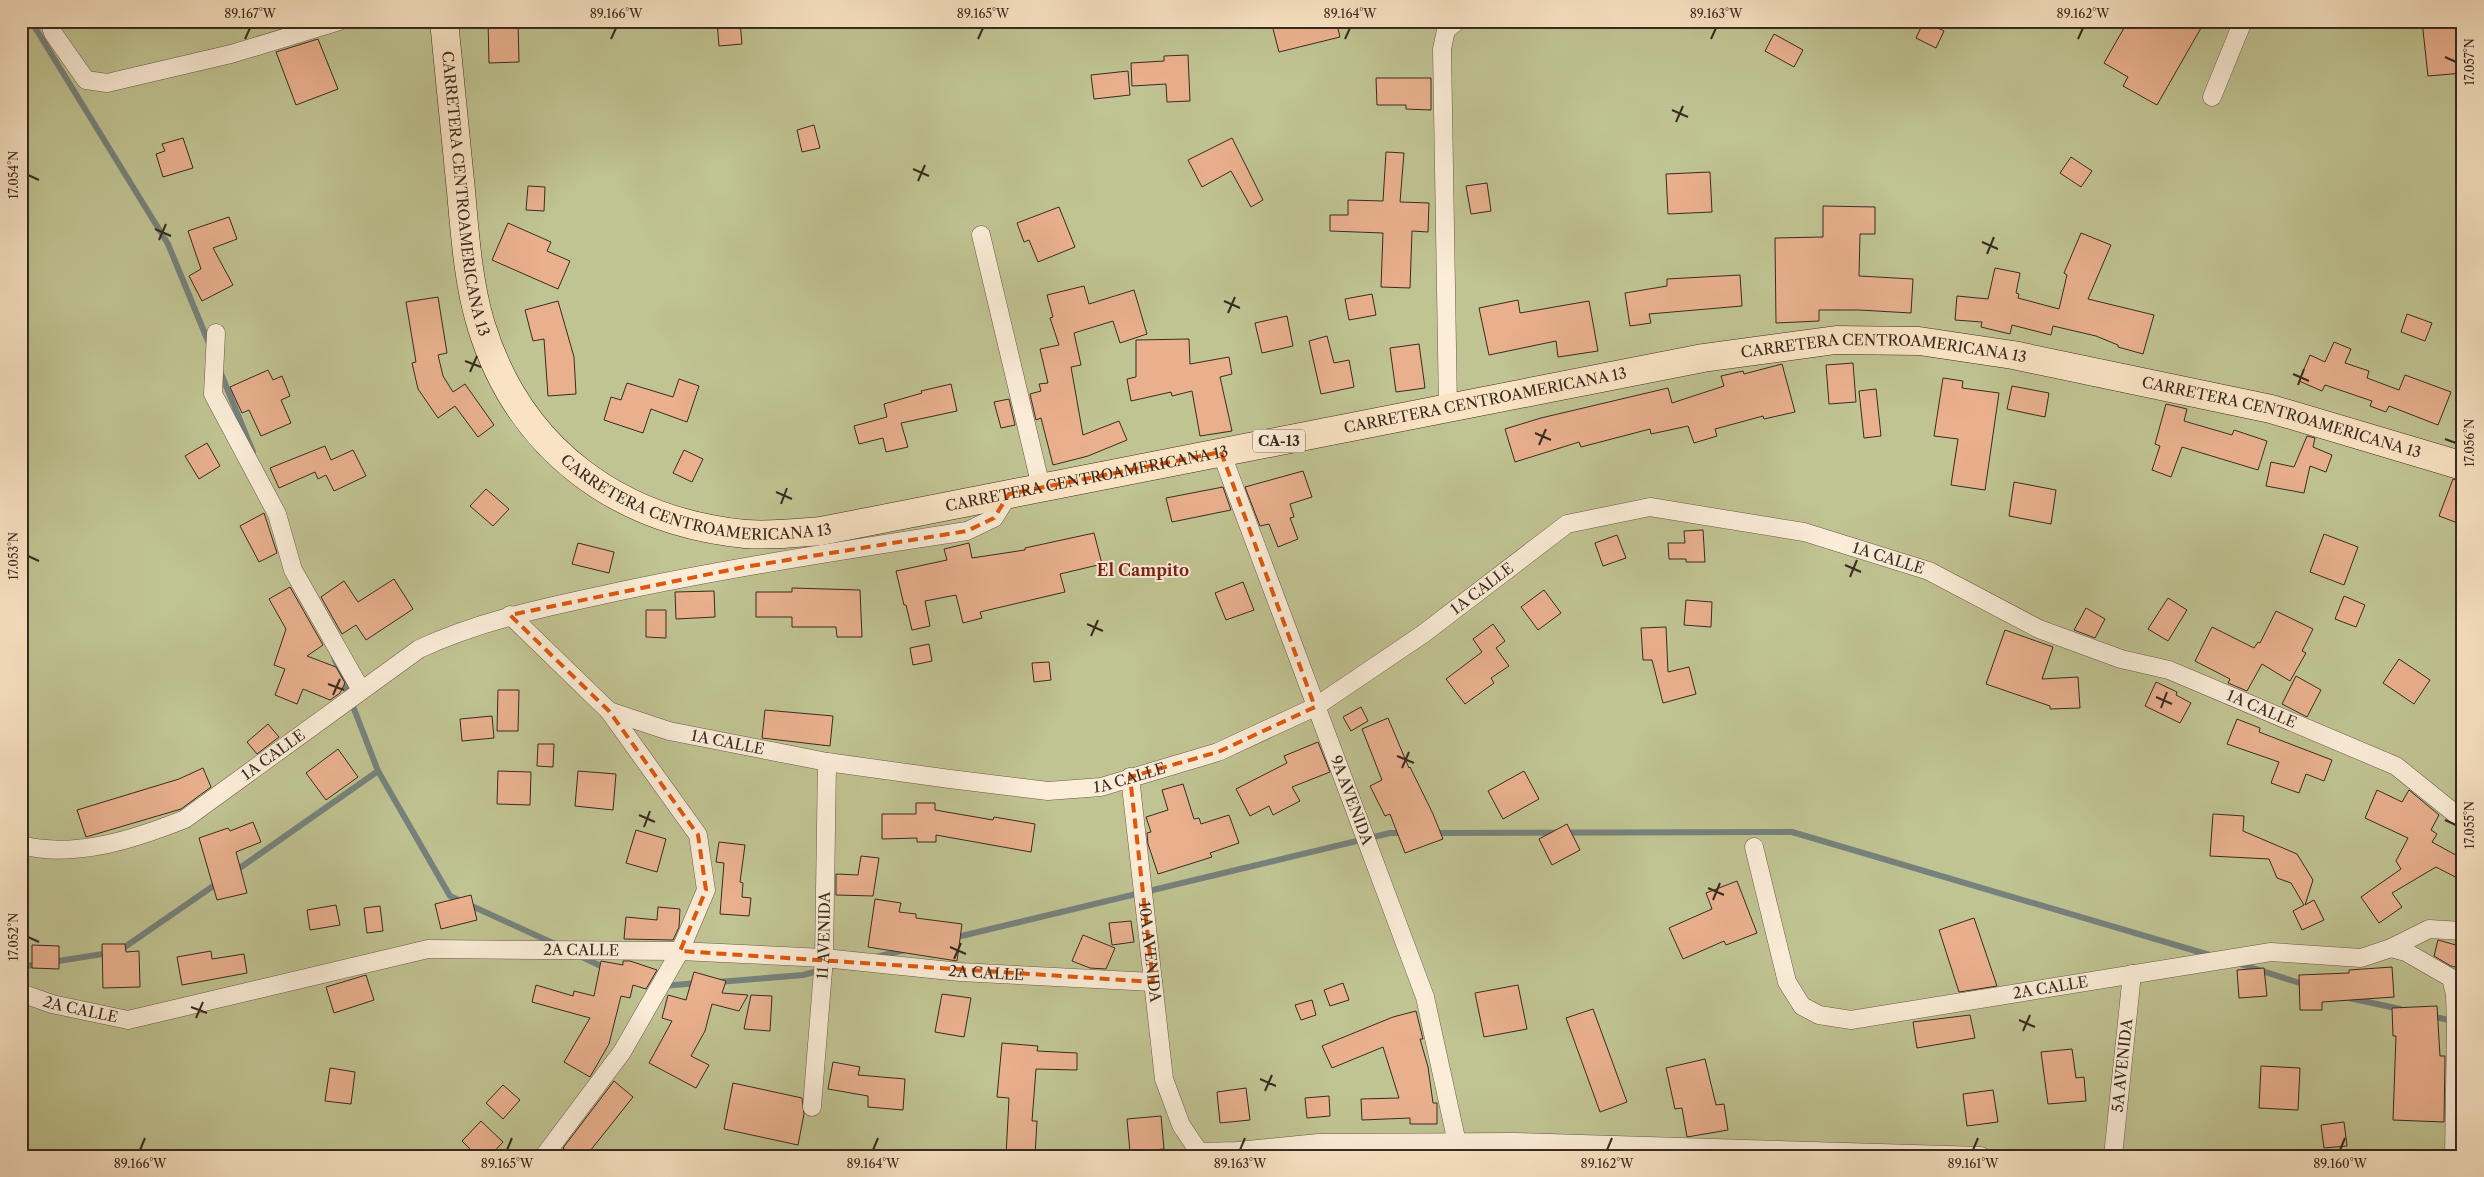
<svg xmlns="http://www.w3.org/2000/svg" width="2484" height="1177" viewBox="0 0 2484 1177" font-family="'Libre Caslon Text',serif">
<rect width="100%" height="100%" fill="#f9e3c3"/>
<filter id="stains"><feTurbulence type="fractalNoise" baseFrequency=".004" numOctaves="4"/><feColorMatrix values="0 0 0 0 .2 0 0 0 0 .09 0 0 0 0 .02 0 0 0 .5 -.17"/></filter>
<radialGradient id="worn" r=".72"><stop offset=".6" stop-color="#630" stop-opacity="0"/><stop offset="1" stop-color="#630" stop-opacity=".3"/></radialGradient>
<path fill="#c0c392" stroke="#7d7659" d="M21,21H2463V1156H21Z"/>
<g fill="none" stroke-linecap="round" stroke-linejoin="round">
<path stroke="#76827c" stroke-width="6" d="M31,21L168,244L210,346
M220,371L253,452
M334,657L378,771L450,896L555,944
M1433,833L1792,832L2213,956
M234,872L378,771
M953,938L1390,833H1406
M119,951L219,882
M580,956L607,969
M876,957L905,950
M52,962L109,953
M2237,963L2306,985
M21,967L40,964
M718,982L803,975L822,970
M663,986L698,983
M2349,998L2400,1009
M2430,1016L2454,1021"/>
</g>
<path fill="#e9b08e" stroke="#3a2a20" d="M488,21H518L519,62L489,63Z
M717,21H740L742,44L719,46Z
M1288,21H1336L1340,37L1279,52L1272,25Z
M1924,21L1944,31L1936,48L1916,38Z
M2128,21H2205L2157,105L2123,86L2128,77L2104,63Z
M2422,21H2463V73L2428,76Z
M1774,34L1803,50L1794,67L1765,51Z
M318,39L338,89L296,105L276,52Z
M1188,55L1190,101L1167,102L1166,84L1132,86L1131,63L1164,61V56Z
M1128,71L1130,95L1094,99L1091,75Z
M1376,78H1431V110L1406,109V105H1377Z
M814,125L820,148L802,152L797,130Z
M183,138L193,168L163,177L156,154L165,151L162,144Z
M1232,138L1263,200L1251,207L1231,171L1202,187L1188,160Z
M1386,152L1404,153L1400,202L1429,203L1428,232L1412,231L1410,288L1381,287L1383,233L1330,231V215H1348V200L1383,201Z
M2071,157L2092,171L2081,187L2060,173Z
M1710,172L1712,212L1668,214L1666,174Z
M1487,183L1491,211L1471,214L1466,186Z
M528,186L545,187L544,211L526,210Z
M1823,206L1875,207V234H1860L1859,276L1913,279L1911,313L1859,310H1819V321L1776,323L1775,238L1823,237Z
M1059,207L1075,247L1038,262L1029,240L1024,242L1017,223Z
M229,217L237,239L213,248L233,285L202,301L189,276L201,269L188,231Z
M508,223L551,242L547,251L570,261L558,289L492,260Z
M2081,233L2111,245L2088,299L2154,315L2143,354L2118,347V345L2096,336L2053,326L2051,335L2012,325L2010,334L1981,327L1982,322L1955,320L1957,296L1988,299L1995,268L2020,273L2016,293L2019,294L2018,298L2059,309L2067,275L2064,273Z
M1740,275L1742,306L1649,314L1651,323L1630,326L1625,293L1667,286V279Z
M1084,286L1089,304L1134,290L1147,334L1120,343L1113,321L1074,333L1081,365L1071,367L1083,435L1119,421L1127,440L1088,456L1053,465L1041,418L1036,420L1030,394L1041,391L1039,384L1048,383L1040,349L1059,345L1050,318L1053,317L1047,295Z
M1372,294L1376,315L1349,320L1345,299Z
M438,297L447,353L438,355L443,376L453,392L465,384L494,425L478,437L455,406L438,418L418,389L412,363L416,362L406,302Z
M1518,300L1520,313L1589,301L1598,351L1558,357L1556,341L1489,355L1479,308Z
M558,301L574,357L576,394L548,396L544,339L533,341L525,310Z
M2407,314L2432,323L2425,341L2401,332Z
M1287,316L1293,346L1262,353L1255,323Z
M1327,336L1334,363L1349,360L1354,387L1321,394L1309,341Z
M1189,339L1190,364L1229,357L1232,374L1220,377L1232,431L1200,436L1192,391L1172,396L1171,392L1131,401L1127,379L1136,377V340Z
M2334,342L2351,349L2345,363L2369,371L2367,378L2399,390L2405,375L2451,392L2438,425L2389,406L2386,412L2370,406L2372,401L2325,385L2322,391L2299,381L2310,355L2325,362Z
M1419,344L1425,388L1396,392L1390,348Z
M1853,363L1856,402L1829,404L1826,365Z
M1782,364L1795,412L1764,419L1763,416L1715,429L1717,436L1694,443L1688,426L1651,434L1650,429L1581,447L1579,442L1515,462L1505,429L1541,418L1668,388L1672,403L1724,386L1721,376L1743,371L1744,374Z
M268,370L273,380L282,376L290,396L281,400L291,423L261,436L249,410L242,413L230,387Z
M1943,378L1963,381L1962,388L1999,393L1985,490L1951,485L1958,439L1934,436Z
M679,379L699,386L687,422L651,409L643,433L604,420L611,397L621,400L627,383L673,397Z
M951,384L957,411L901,423L908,447L886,452L883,438L859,444L854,426L887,417L884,404L922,393L921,391Z
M2012,386L2049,393L2045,417L2007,409Z
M1876,389L1881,436L1864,438L1859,391Z
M1009,399L1015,425L1001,428L994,402Z
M2166,404L2187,409L2184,421L2232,435L2234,430L2267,441L2258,470L2182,447L2171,477L2152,470L2160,446L2155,444Z
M2307,436L2315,438L2313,447L2332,455L2326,472L2310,466L2304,493L2266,486L2271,462L2294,467Z
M207,443L220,466L199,479L185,456Z
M325,446L331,460L353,450L366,476L334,491L326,475L318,479L315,472L279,488L270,468Z
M684,450L703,459L692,482L673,473Z
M1303,471L1312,497L1290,504L1294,517L1290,518L1298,539L1278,547L1269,524L1260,526L1245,487Z
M2453,479L2463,481V525L2439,516Z
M2014,482L2056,490L2051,524L2009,516Z
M1223,487L1231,510L1172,522L1166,498Z
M486,489L509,509L493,526L470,506Z
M264,513L277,553L259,562L240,526Z
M1703,530L1705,562H1686V559H1669L1668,543H1685L1684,531Z
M1094,533L1102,564L1060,574L1065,592L980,612L982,618L963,623L956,595L925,601L930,626L912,630L906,605H904L896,571L947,560L944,549L969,543L972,558L1025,550V548Z
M2324,534L2358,547L2344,585L2310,572Z
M1617,535L1626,558L1603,566L1595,543Z
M578,543L614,552L609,573L572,564Z
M394,579L413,609L366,640L356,625L342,634L321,597L344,581L358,602Z
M1243,582L1254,610L1226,620L1215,593Z
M290,587L323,645L307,656L336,667L345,683L340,693L330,700L303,689L297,704L275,695L285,669L274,665L286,629L269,599Z
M792,588L860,590L862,637H837L836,627H792V617H756V592H792Z
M1544,590L1561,613L1538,630L1521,607Z
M714,591L715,617L676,619L675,592Z
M2344,596L2365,605L2356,627L2335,619Z
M2168,598L2187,610L2168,641L2148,629Z
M1686,600L1712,602L1711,627L1684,625Z
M2086,608L2105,619L2095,638L2074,630Z
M646,610H666V638L646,637Z
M2276,611L2313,629L2302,651L2306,653L2290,681L2262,664L2247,691L2228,683L2230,679L2195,661L2212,627L2254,648L2258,642L2260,643Z
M1493,624L1505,641L1496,648L1509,666L1491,678L1494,683L1465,704L1446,679L1482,652L1473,639Z
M1666,627L1668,672L1689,667L1696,694L1663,703L1652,660H1643L1641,628Z
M2005,630L2053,647L2042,679L2078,677L2080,708L2050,709V706L1986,684Z
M929,644L932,661L913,665L910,648Z
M2399,659L2430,680L2414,704L2383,683Z
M1049,662L1051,680L1034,682L1032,663Z
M2296,676L2321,690L2307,717L2282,704Z
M2156,682L2177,692L2176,695L2191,703L2180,723L2145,706Z
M498,690H519L518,731H497Z
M1361,707L1368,721L1351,731L1343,717Z
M765,710L833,716L830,746L762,738Z
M492,716L494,738L462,741L460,719Z
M1388,718L1409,768L1410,767L1433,814L1443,839L1405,853L1390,814L1385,816L1370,786L1382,780L1362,729Z
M2237,719L2260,728L2259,732L2332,760L2324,781L2306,774L2299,793L2271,783L2279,762L2227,744Z
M268,724L279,737L257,754L247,742Z
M1318,742L1330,772L1292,787L1300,801L1273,815L1269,806L1250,816L1236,789L1287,763L1284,756Z
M538,744H554L553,767L537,766Z
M338,749L358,777L326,800L306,773Z
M203,768L211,787L181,809L86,837L77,810L179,779Z
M498,771L531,772L530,805L497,804Z
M578,771L616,774L613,810L575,806Z
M1524,771L1539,799L1503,819L1488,791Z
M1183,784L1194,819L1199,818L1201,824L1229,815L1239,843L1210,853L1212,857L1158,874L1148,844L1147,833L1151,832L1146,817L1168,810L1162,790Z
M2377,790L2402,802L2409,790L2439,815L2431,830L2437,834L2432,842L2463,859V881L2436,867L2392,893L2402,907L2379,923L2361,897L2401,869L2396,861L2408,838L2365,818Z
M916,803H935V810L993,820L994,817L1035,824L1031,852L936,835V842H917V838L882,839V814H916Z
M2213,814L2244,816L2243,831L2297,854L2313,880L2305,905L2314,900L2324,920L2302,930L2293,911L2304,905L2291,883L2277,878L2269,859L2210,856Z
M253,822L261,842L236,852L247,893L217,900L199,838L228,828L230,831Z
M1567,824L1580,850L1552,865L1539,839Z
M636,830L666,839L657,872L626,863Z
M719,842L745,845L740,882L743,883L742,897L751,898L749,916L720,914L724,863L716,862Z
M861,856L879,858L873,896L836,895V874L858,875Z
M1737,881L1757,933L1726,945L1724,941L1683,959L1669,928L1712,909L1706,893Z
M471,895L477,920L441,929L435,904Z
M875,899L901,903L899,912L916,914V918L962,924L957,961L868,947Z
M336,905L340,925L310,930L307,910Z
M380,906L383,931L367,933L364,908Z
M658,907L680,909L679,927L673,940L624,939L626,917L657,920Z
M1974,918L1997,986L1959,992L1939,930Z
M1131,921L1134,942L1112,945L1109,923Z
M1083,935L1115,948L1106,969L1090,968L1072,961Z
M2438,940L2463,947V969L2451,966L2434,956Z
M102,944H125L126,952L139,951L140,987L103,988Z
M32,945L59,946V969L32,968Z
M211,951L212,959L244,954L247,973L182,985L177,957Z
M601,961L623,965V961H630L657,970L646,989L633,985L630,998L621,996L609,1044L590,1077L564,1062L590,1018L532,1002L536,985L573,996L574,991L594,996Z
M2392,967L2394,997L2322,1002V1010H2300L2299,975L2349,973V970Z
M2264,968L2267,996L2239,998L2237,970Z
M694,972L726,981L722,993L748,995L739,1011L712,1004L705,1031L691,1056L709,1065L696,1088L649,1063L672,1021L662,1018L668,995L686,1000Z
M366,975L374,1000L334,1013L326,987Z
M1343,983L1349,1000L1330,1006L1324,990Z
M1518,985L1527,1029L1484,1037L1475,993Z
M942,994L971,998L964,1037L935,1032Z
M751,995L772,996L770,1031L744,1029Z
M1312,1000L1316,1015L1301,1020L1295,1005Z
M2437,1006L2440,1056H2445L2444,1122L2393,1120L2396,1036H2393L2392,1008Z
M1593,1009L1627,1102L1600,1112L1566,1018Z
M1416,1011L1423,1039H1420L1428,1067L1433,1103H1437V1124H1410V1118L1362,1120L1361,1099L1399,1098L1383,1047L1332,1068L1322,1046L1393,1017Z
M1970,1015L1975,1038L1917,1048L1913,1022Z
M1002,1043L1038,1046L1037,1051L1077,1053V1070L1036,1069L1032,1121H1037L1035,1156H1006L1009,1098L997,1097Z
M2072,1049L2076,1078L2084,1077L2086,1101L2048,1104L2041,1052Z
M1705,1059L1716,1105L1724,1104L1728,1130L1687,1137L1682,1108L1675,1109L1666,1068Z
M833,1062L860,1067L858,1075L905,1079L903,1110L868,1107V1096L828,1089Z
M2261,1066L2300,1068L2298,1110L2259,1108Z
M330,1068L355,1072L351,1104L325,1101Z
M614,1081L633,1097L586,1156H573L563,1148Z
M733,1083L802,1098L804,1114L798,1145L724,1129Z
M503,1085L520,1100L503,1119L486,1103Z
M1246,1088L1250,1120L1220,1123L1217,1092Z
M1993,1090L1998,1122L1967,1126L1963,1094Z
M1329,1096L1330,1116L1307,1118L1305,1098Z
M1161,1116L1164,1149L1130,1152L1127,1119Z
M481,1121L503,1142L490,1156H477L462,1141Z
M2344,1122L2347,1146L2324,1148L2321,1125Z"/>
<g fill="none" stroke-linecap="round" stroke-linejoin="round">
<defs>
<g id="street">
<path d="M49,21L53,33L86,80L107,83L231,54L340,21"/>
<path d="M2212,97L2243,21"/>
<path d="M981,235L1041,487"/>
<path d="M216,333L213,394L277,514L293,570L361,690"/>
<path d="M1448,408L1442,49L1446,30L1457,21"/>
<path id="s1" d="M1221,452L1425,997L1457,1143L1456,1156"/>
<path id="s2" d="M510,615L609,711L669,731L827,762L950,779L1048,791L1101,787L1218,752L1315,707L1423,634L1567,524L1650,507L1804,532L1929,571L2039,629L2121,659L2169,670L2396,766L2463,820"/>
<path id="s3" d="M1130,777L1164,1079L1181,1125L1199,1152L1237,1151L1318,1143L1514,1142L1981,1156"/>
<path id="s4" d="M21,845C75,859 135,839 185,819L419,649C479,621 542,608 607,594C726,568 847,550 967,531L994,518L1009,494"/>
<path id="s5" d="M1754,847L1787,982L1802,1006L1819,1015L1851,1020L2271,952L2361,958L2391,948L2429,929L2463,931"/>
<path d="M2391,948L2406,952L2451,978L2455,994L2456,1027L2454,1156"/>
<path id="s6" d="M21,993L52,1004L128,1020L428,949L680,951L824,958L960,972L1153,982"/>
<path id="s7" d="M812,1107L824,958L827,762"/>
<path d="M544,1156L622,1052L680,951L706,890L698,835L609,711"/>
<path id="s8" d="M2113,1156L2132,974"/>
</g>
<g id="highway">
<path id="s9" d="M444,21C450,78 455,134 461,191C465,235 468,282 481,325C519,449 617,521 745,534C770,536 796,533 821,531L1703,358L1836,340L1919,341L2013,355L2271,409L2463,466"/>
</g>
</defs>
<use href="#street" stroke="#6a5849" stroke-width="19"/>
<use href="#highway" stroke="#3a2a20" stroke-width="29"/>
<use href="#street" stroke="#fbedd8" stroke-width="18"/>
<use href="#highway" stroke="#f9e3c3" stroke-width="28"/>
</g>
<path fill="none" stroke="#df570d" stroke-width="4" stroke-dasharray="10 6" stroke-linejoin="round" d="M1221,452L1315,707L1218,752L1130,777L1153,982L680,951L706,890L698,835L609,711L510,615L744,567L967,531L994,518L1009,494Z"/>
<path fill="none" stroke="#3a2a20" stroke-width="2" d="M245,39L250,28M611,39L616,28M978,39L983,28M1345,39L1350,28M1711,39L1716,28M2078,39L2083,28M2445,57L2456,62M1672,110L1688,117M1676,122L1683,106M913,169L929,176M28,175L39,180M918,181L925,165M155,229L171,236M159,240L166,224M1982,242L1998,249M1987,254L1994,237M1224,301L1240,308M1228,313L1235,297M465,361L481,367M470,372L477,356M2293,374L2309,381M2298,385L2304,369M1535,433L1551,440M2445,439L2456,443M1539,445L1546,429M776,492L792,499M781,504L787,488M28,556L39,561M1845,565L1861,572M1850,577L1857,560M1087,624L1103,631M1091,636L1098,620M328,684L344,690M333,695L340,679M2156,697L2172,704M2161,708L2167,692M1397,756L1414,763M1402,768L1409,752M639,815L655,822M2445,820L2456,825M644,827L650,811M1708,888L1724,895M1713,900L1720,883M28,937L39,942M950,947L966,954M954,959L961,943M191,1007L207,1013M196,1018L203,1002M2019,1020L2035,1027M2023,1031L2030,1015M1260,1079L1276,1086M1265,1091L1272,1075M140,1150L145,1138M507,1150L512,1138M873,1150L878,1138M1240,1150L1245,1138M1607,1150L1612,1138M1973,1150L1978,1138M2340,1150L2345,1138"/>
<g text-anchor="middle" stroke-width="4" stroke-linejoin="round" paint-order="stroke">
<rect fill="#fbedd8" stroke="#746457" stroke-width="1" x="1253" y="429.5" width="52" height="23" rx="4"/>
<g font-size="14" font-weight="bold" fill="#3a2a20">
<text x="1279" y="446">CA-13</text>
</g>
<g font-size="15" fill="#3a2a20" stroke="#fbedd8">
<text dy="5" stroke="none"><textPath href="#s9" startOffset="174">CARRETERA CENTROAMERICANA 13</textPath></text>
<text dy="5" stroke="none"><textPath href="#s9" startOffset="1822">CARRETERA CENTROAMERICANA 13</textPath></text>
<text dy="5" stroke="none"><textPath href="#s9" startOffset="1418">CARRETERA CENTROAMERICANA 13</textPath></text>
<text dy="5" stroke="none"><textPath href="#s9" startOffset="2228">CARRETERA CENTROAMERICANA 13</textPath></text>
<text dy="5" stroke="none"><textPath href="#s9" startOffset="1012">CARRETERA CENTROAMERICANA 13</textPath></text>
<text dy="5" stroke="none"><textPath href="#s9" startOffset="608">CARRETERA CENTROAMERICANA 13</textPath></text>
<text dy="5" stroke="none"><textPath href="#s2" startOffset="1508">1A CALLE</textPath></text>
<text dy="5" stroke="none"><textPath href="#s2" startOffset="1072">1A CALLE</textPath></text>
<text dy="5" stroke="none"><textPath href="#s2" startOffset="1912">1A CALLE</textPath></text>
<text dy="5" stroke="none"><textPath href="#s2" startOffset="261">1A CALLE</textPath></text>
<text dy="5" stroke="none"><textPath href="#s4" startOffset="278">1A CALLE</textPath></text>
<text dy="5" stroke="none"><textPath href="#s2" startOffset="668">1A CALLE</textPath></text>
<text dy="5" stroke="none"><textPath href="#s1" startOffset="372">9A AVENIDA</textPath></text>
<text dy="5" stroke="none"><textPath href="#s7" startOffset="172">11 AVENIDA</textPath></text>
<text dy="5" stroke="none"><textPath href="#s6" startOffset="572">2A CALLE</textPath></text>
<text dy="5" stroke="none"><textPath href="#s3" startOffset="176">10A AVENIDA</textPath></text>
<text dy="5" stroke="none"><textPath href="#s6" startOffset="978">2A CALLE</textPath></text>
<text dy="5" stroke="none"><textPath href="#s5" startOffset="421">2A CALLE</textPath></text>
<text dy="5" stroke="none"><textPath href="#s6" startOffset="62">2A CALLE</textPath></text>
<text dy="5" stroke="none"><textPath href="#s8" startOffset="91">5A AVENIDA</textPath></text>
</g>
<g font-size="16" font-weight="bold" fill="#7a1f14" stroke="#fbedd8">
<text x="1143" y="576">El Campito</text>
</g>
</g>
<rect width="2484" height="1177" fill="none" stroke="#f9e3c3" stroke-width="55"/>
<rect x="28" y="28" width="2428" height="1122" fill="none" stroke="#3a2a20" stroke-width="2"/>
<g font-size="12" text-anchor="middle" fill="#3a2a20">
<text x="250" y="18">89.167°W</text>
<text x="616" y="18">89.166°W</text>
<text x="983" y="18">89.165°W</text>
<text x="1350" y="18">89.164°W</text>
<text x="1716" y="18">89.163°W</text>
<text x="2083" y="18">89.162°W</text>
<text transform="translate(2470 62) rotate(-90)" y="4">17.057°N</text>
<text transform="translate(14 175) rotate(-90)" y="4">17.054°N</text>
<text transform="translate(2470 443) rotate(-90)" y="4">17.056°N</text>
<text transform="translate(14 556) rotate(-90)" y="4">17.053°N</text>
<text transform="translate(2470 825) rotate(-90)" y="4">17.055°N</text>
<text transform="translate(14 937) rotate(-90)" y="4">17.052°N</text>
<text x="140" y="1168">89.166°W</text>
<text x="507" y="1168">89.165°W</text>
<text x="873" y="1168">89.164°W</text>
<text x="1240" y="1168">89.163°W</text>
<text x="1607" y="1168">89.162°W</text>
<text x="1973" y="1168">89.161°W</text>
<text x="2340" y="1168">89.160°W</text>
</g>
<rect width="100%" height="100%" filter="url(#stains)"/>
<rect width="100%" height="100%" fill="url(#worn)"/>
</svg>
